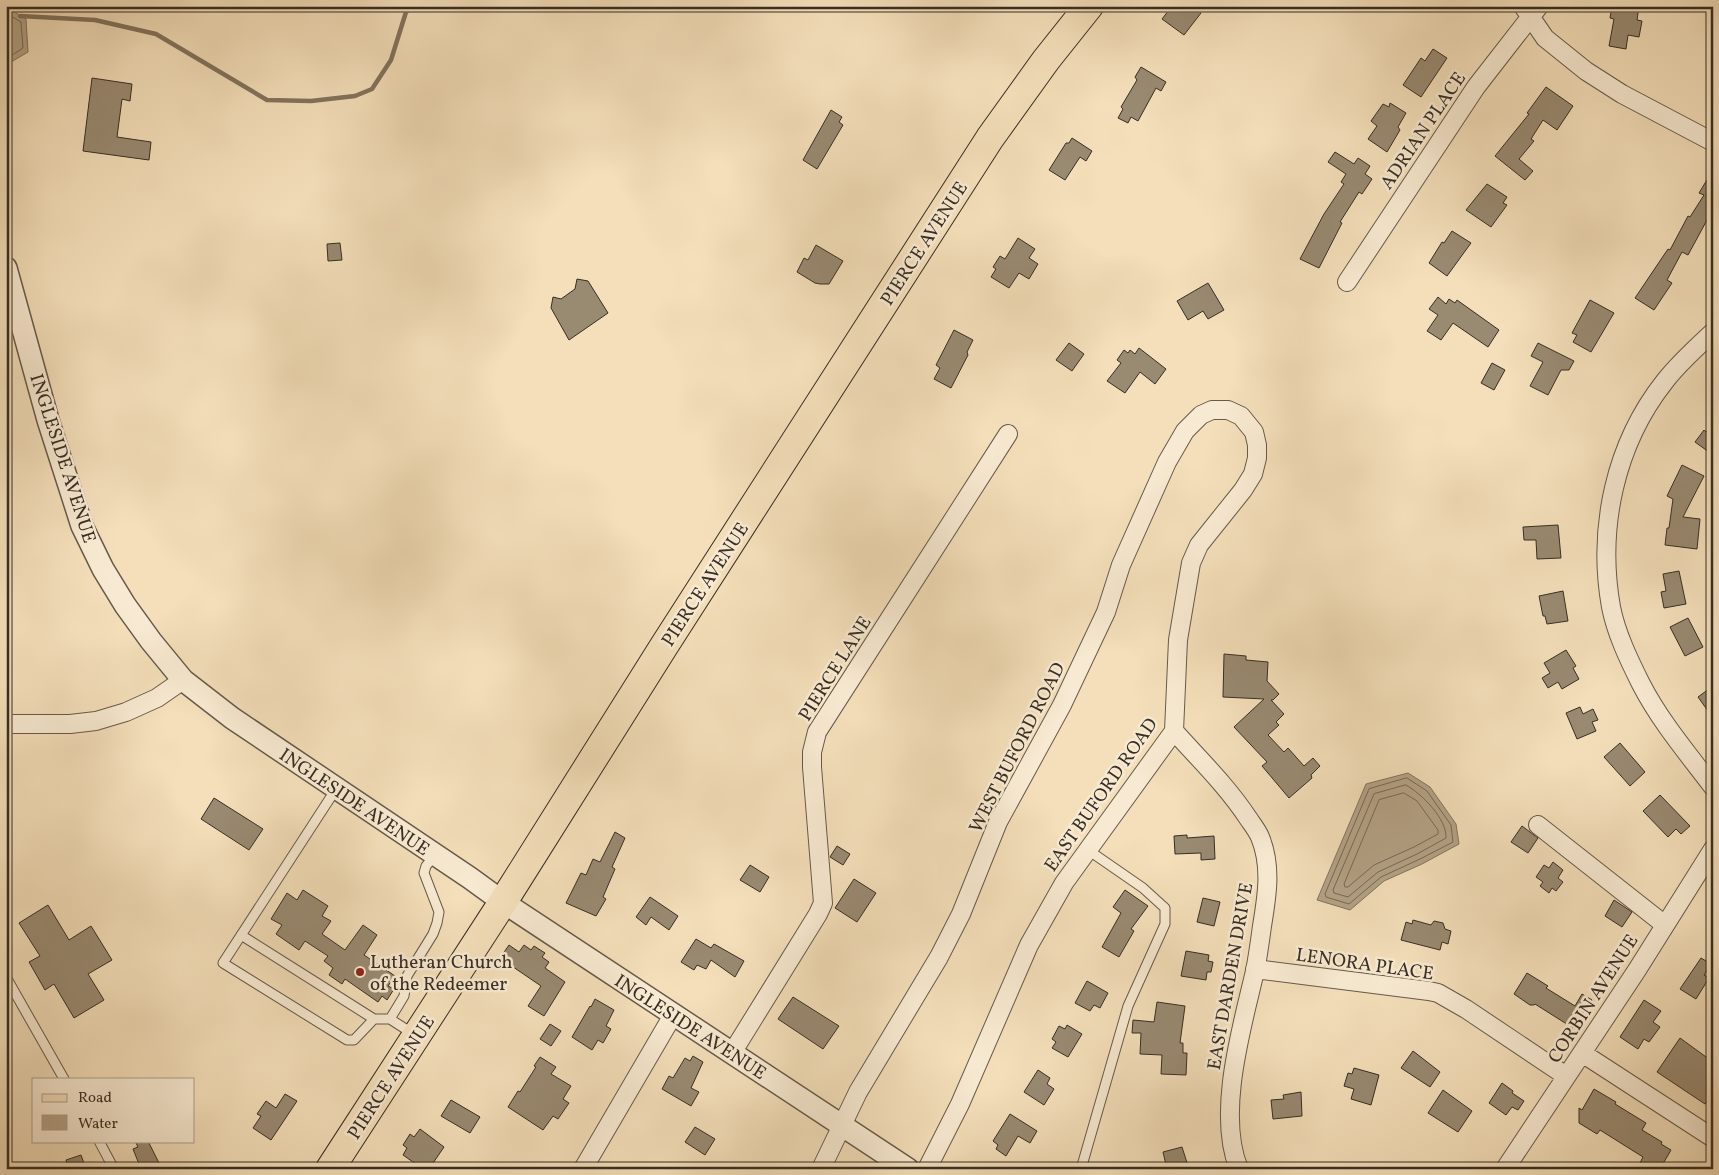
<svg xmlns="http://www.w3.org/2000/svg" width="1719" height="1175" viewBox="0 0 1719 1175" font-family="Vollkorn,serif">
<rect width="100%" height="100%" fill="#f4dfba"/>
<filter id="stains"><feTurbulence type="fractalNoise" baseFrequency=".004" numOctaves="4"/><feColorMatrix values="0 0 0 0 .2 0 0 0 0 .09 0 0 0 0 .02 0 0 0 .5 -.17"/></filter>
<radialGradient id="worn" r=".72"><stop offset=".6" stop-color="#630" stop-opacity="0"/><stop offset="1" stop-color="#630" stop-opacity=".3"/></radialGradient>
<path fill="#b4a387" stroke="#82745f" d="M6,7L26,19L28,52L6,65Z
M1408,773L1430,787L1456,824L1459,844L1422,864L1384,881L1350,910L1317,900L1366,784Z"/>
<g fill="none" stroke-linecap="round" stroke-linejoin="round">
<path stroke="#766856" stroke-width="1" d="M6,13L21,22L23,48L6,59
M1407,778L1427,791L1451,825L1453,842L1420,859L1381,877L1349,904L1326,897L1325,894L1369,789Z
M1406,785C1422,794 1447,819 1446,838L1417,854L1378,872L1348,897L1334,893L1333,890L1374,794Z
M1404,793L1417,801L1438,830V834L1414,847L1374,865L1348,887H1345L1344,884L1379,800Z"/>
<path stroke="#82745f" stroke-width="4.5" d="M20,16L95,20L156,34L267,100L311,101L355,96L372,89L391,60L406,12L414,6"/>
</g>
<path fill="#998a72" stroke="#372e24" d="M1172,6H1193L1201,13L1184,35L1162,19Z
M1612,6H1639L1637,20L1642,21L1639,37L1628,35L1626,49L1609,46L1614,19L1610,18Z
M1433,49L1447,58L1421,97L1403,85L1421,58L1425,61Z
M1141,67L1166,82L1161,91L1156,88L1138,121L1131,117L1128,123L1118,118L1123,109L1121,107L1137,80L1135,77Z
M92,78L132,84L130,101L122,99L117,137L151,142L149,160L83,151Z
M1546,87L1573,106L1557,130L1543,120L1531,139L1534,141L1519,159L1533,171L1525,180L1495,156L1529,114L1527,113Z
M1390,103L1406,113L1398,127L1400,130L1387,152L1368,139L1377,126L1371,121L1383,104L1389,107Z
M831,110L842,117L839,122L843,125L817,169L803,160Z
M1072,138L1092,151L1086,161L1080,157L1065,180L1049,170L1066,143H1069Z
M1335,152L1354,164L1358,158L1370,166L1365,174L1372,179L1362,194L1359,192L1340,222L1342,223L1319,268L1300,259L1324,214L1344,184L1341,182L1346,174L1328,162Z
M1713,170V209L1688,255L1682,252L1667,280L1672,283L1654,310L1635,298L1668,249L1670,250L1688,216L1690,217L1704,195L1699,193Z
M1487,184L1507,197L1503,203L1507,205L1491,227L1466,210Z
M1452,231L1471,243L1447,276L1429,263L1442,242L1444,243Z
M1018,238L1035,249L1029,258L1038,264L1029,279L1019,273L1009,288L991,277L996,269L993,267L1000,256L1005,259Z
M340,243L342,260L328,261L327,244Z
M816,245L843,261L829,284H820L815,283L797,272L804,258L808,260Z
M577,279L588,281L608,313L569,340L551,308L553,297L561,299L575,289Z
M1208,283L1224,310L1208,319L1203,311L1188,320L1177,301Z
M1438,297L1446,304L1449,299L1455,303L1457,300L1499,330L1488,347L1453,323L1441,340L1427,331L1438,315L1429,309Z
M1590,300L1614,313L1591,352L1573,342L1577,335L1572,333Z
M954,330L973,340L967,352L968,355L951,388L934,379L940,368L936,365Z
M1069,343L1084,354L1072,371L1056,360Z
M1538,343L1574,361L1569,370H1561L1548,395L1530,386L1543,362L1531,356Z
M1139,348L1166,369L1155,384L1140,372L1125,393L1107,381L1121,363L1117,360L1124,350L1128,353L1130,350L1135,354Z
M1492,363L1505,370L1494,390L1481,383Z
M1713,421V455L1695,442L1704,430L1706,432Z
M1682,465L1704,476L1683,517L1700,519L1697,549L1665,545L1667,528H1669L1673,499L1667,496Z
M1558,525L1561,558L1537,559L1536,540H1524L1523,527Z
M1679,571L1686,604L1664,608L1661,592L1666,591L1663,574Z
M1563,591L1568,621L1547,624L1545,616H1543L1539,596Z
M1688,618L1703,647L1685,656L1670,627Z
M1566,650L1576,666L1573,668L1579,679L1562,689L1558,682L1548,688L1542,678L1550,673L1544,663Z
M1224,654L1246,656V660L1268,662L1267,681L1279,694L1273,700H1271L1284,714L1276,722L1279,725L1268,735L1284,752L1288,748L1304,766L1313,758L1320,766L1311,775L1312,778L1289,798L1262,766L1267,762L1234,727L1264,699L1223,697Z
M1713,686V718L1698,697Z
M1580,707L1583,714L1593,709L1598,720L1592,722L1596,731L1577,739L1566,713Z
M1620,743L1645,772L1630,786L1604,757Z
M1660,795L1690,826L1681,834L1676,829L1668,837L1643,811Z
M214,798L263,829L249,850L201,819Z
M1522,826L1538,838L1528,853L1511,842Z
M615,832L625,838L612,867L615,869L603,897L606,899L596,916L566,903L581,873L586,875L593,859L600,862Z
M1187,835V838L1214,836L1215,859L1201,860V853L1175,854L1174,836Z
M837,846L850,854L843,865L830,857Z
M1553,862L1563,870L1558,878L1563,882L1556,891L1552,888L1549,893L1540,886L1543,882L1536,877L1544,865L1549,868Z
M750,865L769,877L760,892L740,880Z
M854,879L876,893L857,922L835,908Z
M303,890L328,906L322,916L331,921L322,934L345,950L363,925L377,935L364,955L395,976L388,986L394,989L387,1000L382,996L378,1002L345,979L342,984L329,975L333,968L324,961L328,956L305,941L299,950L276,934L282,925L271,919L287,893L297,900Z
M1125,890L1148,906L1131,929L1134,931L1119,957L1102,947L1121,913L1113,907Z
M650,897L678,916L669,930L651,917L646,925L636,917Z
M1203,898L1220,902L1214,926L1197,922Z
M1614,900L1632,912L1622,927L1605,916Z
M48,905L69,940L91,926L112,960L88,974L104,1000L74,1018L54,984L45,990L29,962L40,956L19,923Z
M1413,920L1431,925L1434,921L1443,923L1445,929L1451,931L1448,944L1442,942L1440,950L1401,940L1406,922L1412,924Z
M696,939L711,948L714,944L744,961L735,977L711,960L706,969L697,965L694,970L681,962Z
M509,945L519,952L524,945L531,950L534,946L545,953L542,957L549,962L545,968L565,982L544,1016L528,1006L541,986L500,958Z
M1186,951L1209,955L1208,961L1213,962L1211,972H1207L1206,980L1181,976Z
M1701,958L1711,964L1704,975L1709,978L1696,999L1680,989Z
M1527,973L1548,986L1546,988L1575,1006L1582,994L1592,1000L1573,1028L1535,1004L1534,1005H1530L1514,994Z
M1087,981L1108,993L1100,1008L1094,1005L1090,1011L1075,1003Z
M793,997L839,1026L823,1049L778,1019Z
M595,999L614,1010L606,1026L611,1029L603,1043L598,1040L592,1050L572,1037L590,1006L591,1007Z
M1644,1000L1661,1011L1653,1022L1660,1027L1649,1042L1644,1039L1638,1049L1620,1037Z
M1157,1002L1185,1006L1180,1043H1183V1053H1187L1186,1075L1161,1074L1162,1055L1140,1054L1141,1033H1132L1133,1020L1154,1022Z
M550,1024L561,1031L551,1046L540,1039Z
M1067,1025L1082,1034L1068,1057L1052,1048L1056,1042L1052,1039L1059,1026L1065,1029Z
M1680,1038L1713,1062V1093L1705,1104L1657,1072Z
M1413,1051L1440,1072L1430,1087L1401,1068Z
M693,1056L703,1062L691,1088L699,1092L691,1106L662,1089L669,1076L673,1078L685,1058L690,1061Z
M540,1057L556,1067L551,1074L571,1086L563,1099L569,1103L558,1119L553,1116L543,1130L508,1107L518,1091L520,1092L536,1067L534,1066Z
M1354,1068L1379,1075L1371,1105L1351,1099L1354,1089L1344,1086L1348,1073L1352,1074Z
M1038,1070L1050,1078L1047,1084L1054,1089L1044,1105L1024,1092Z
M1502,1083L1513,1091L1512,1093L1524,1101L1518,1110L1512,1107L1506,1115L1489,1103Z
M1594,1089L1616,1102L1615,1104L1646,1123L1642,1130L1662,1142L1661,1144L1671,1150L1660,1169H1650L1640,1163L1643,1157L1600,1130L1597,1134L1579,1123V1108L1582,1110Z
M1443,1090L1472,1111L1458,1132L1428,1113Z
M1301,1092L1302,1116L1273,1119L1271,1100L1284,1099L1283,1095Z
M285,1094L297,1101L271,1140L253,1128L261,1116L257,1114L266,1101L276,1108Z
M451,1100L480,1117L470,1133L441,1116Z
M1010,1114L1037,1131L1030,1143L1018,1136L1006,1156L996,1149L998,1145L993,1141Z
M695,1127L715,1139L705,1155L685,1142Z
M420,1129L444,1147L429,1169H423L403,1155L407,1148L403,1145L410,1134L414,1137Z
M135,1141H148L162,1169H141L133,1149L138,1147Z
M1182,1147L1189,1169H1167L1163,1152Z
M81,1155L86,1169H69L66,1160Z"/>
<g fill="none" stroke-linecap="round" stroke-linejoin="round">
<defs>
<path id="service" d="M336,789L223,963L347,1040H354L374,1019H390L415,1035
M241,935L374,1019
M6,977L64,1079
M390,1019L404,996L407,976L433,934L437,923L439,912L424,873L426,866L435,855
M99,1141L114,1169
M1081,1169L1128,1006L1165,924V908L1143,888L1088,850"/>
<path id="minor" d="M1523,6L1545,38L1586,71L1622,94L1713,142
M1347,282L1476,87L1539,6
M1713,332C1696,348 1679,363 1665,381C1615,444 1597,528 1611,607C1616,633 1629,660 1641,684C1660,721 1688,754 1713,787
M6,724H70L96,721L126,712L157,698L183,680
M1174,731C1199,759 1227,786 1248,818C1252,824 1257,830 1260,837C1272,866 1267,896 1262,926C1260,941 1258,956 1255,971C1242,1027 1216,1114 1239,1169
M1538,825L1665,925
M1255,969L1429,991L1438,993L1466,1009L1566,1076
M732,1053L818,914L823,903L812,767V752L817,732L1008,434
M1582,1053L1713,1138
M583,1169L673,1015
M821,1169L858,1092L939,957L961,914L998,822L1062,705L1106,612L1121,565L1167,462L1185,431L1201,415L1212,410H1228L1241,416L1254,432L1257,445V458L1253,474L1243,490L1199,545L1191,563L1178,640L1174,731L1064,883L1029,945L960,1104L927,1169
M1505,1169L1637,970L1713,849"/>
<path id="tertiary" d="M6,268L48,420L82,526L103,569L125,605L151,641L183,680L232,718L470,878L503,902L908,1169"/>
<path id="primary" d="M330,1169L503,902L664,646L990,138L1046,60L1089,6"/>
</defs>
<use href="#service" stroke="#665a4a" stroke-width="11"/>
<use href="#minor" stroke="#665a4a" stroke-width="20"/>
<use href="#tertiary" stroke="#665a4a" stroke-width="24"/>
<use href="#primary" stroke="#372e24" stroke-width="30"/>
<use href="#service" stroke="#f8ead2" stroke-width="9"/>
<use href="#minor" stroke="#f8ead2" stroke-width="18"/>
<use href="#tertiary" stroke="#f8ead2" stroke-width="21"/>
<use href="#primary" stroke="#f4dfba" stroke-width="28"/>
</g>
<circle fill="#8f2418" stroke="#f8ead2" stroke-width="2" cx="360" cy="972" r="5"/>
<g text-anchor="middle" stroke-width="5" stroke-linejoin="round" paint-order="stroke">
<g font-size="19" fill="#372e24" stroke="#f8ead2">
<text transform="translate(1422 130) rotate(-56)" y="7">ADRIAN PLACE</text>
<text transform="translate(923 243) rotate(-57)" y="7">PIERCE AVENUE</text>
<text transform="translate(64 458) rotate(72)" y="7">INGLESIDE AVENUE</text>
<text transform="translate(704 584) rotate(-57)" y="7">PIERCE AVENUE</text>
<text transform="translate(834 668) rotate(-58)" y="7">PIERCE LANE</text>
<text transform="translate(1016 747) rotate(-63)" y="7">WEST BUFORD ROAD</text>
<text transform="translate(1100 794) rotate(-55)" y="7">EAST BUFORD ROAD</text>
<text transform="translate(355 801) rotate(34)" y="7">INGLESIDE AVENUE</text>
<text transform="translate(1365 963) rotate(8)" y="7">LENORA PLACE</text>
<text transform="translate(1229 976) rotate(-80)" y="7">EAST DARDEN DRIVE</text>
<text transform="translate(1592 998) rotate(-57)" y="7">CORBIN AVENUE</text>
<text transform="translate(691 1026) rotate(33)" y="7">INGLESIDE AVENUE</text>
<text transform="translate(390 1077) rotate(-57)" y="7">PIERCE AVENUE</text>
</g>
<g font-size="19" fill="#372e24" stroke="#f8ead2" text-anchor="start">
<text x="370" y="968">Lutheran Church<tspan x="370" dy="22">of the Redeemer</tspan></text>
</g>
</g>
<rect width="1719" height="1175" fill="none" stroke="#f4dfba" stroke-width="25"/>
<rect x="8" y="8" width="1704" height="1160" fill="none" stroke="#372e24" stroke-width="2.5"/>
<rect x="12" y="12" width="1694" height="1150" fill="none" stroke="#372e24"/>
<rect x="32" y="1078" width="162" height="65" fill="#f8ead2" stroke="#ab9f8c"/>
<rect x="42" y="1094" width="25" height="8" fill="#f4dfba" stroke="#ab9f8c"/>
<text x="78" y="1102" font-size="15" fill="#372e24">Road</text>
<rect x="42" y="1115" width="25" height="15" fill="#b4a387" stroke="#ab9f8c"/>
<text x="78" y="1128" font-size="15" fill="#372e24">Water</text>
<rect width="100%" height="100%" filter="url(#stains)"/>
<rect width="100%" height="100%" fill="url(#worn)"/>
</svg>
